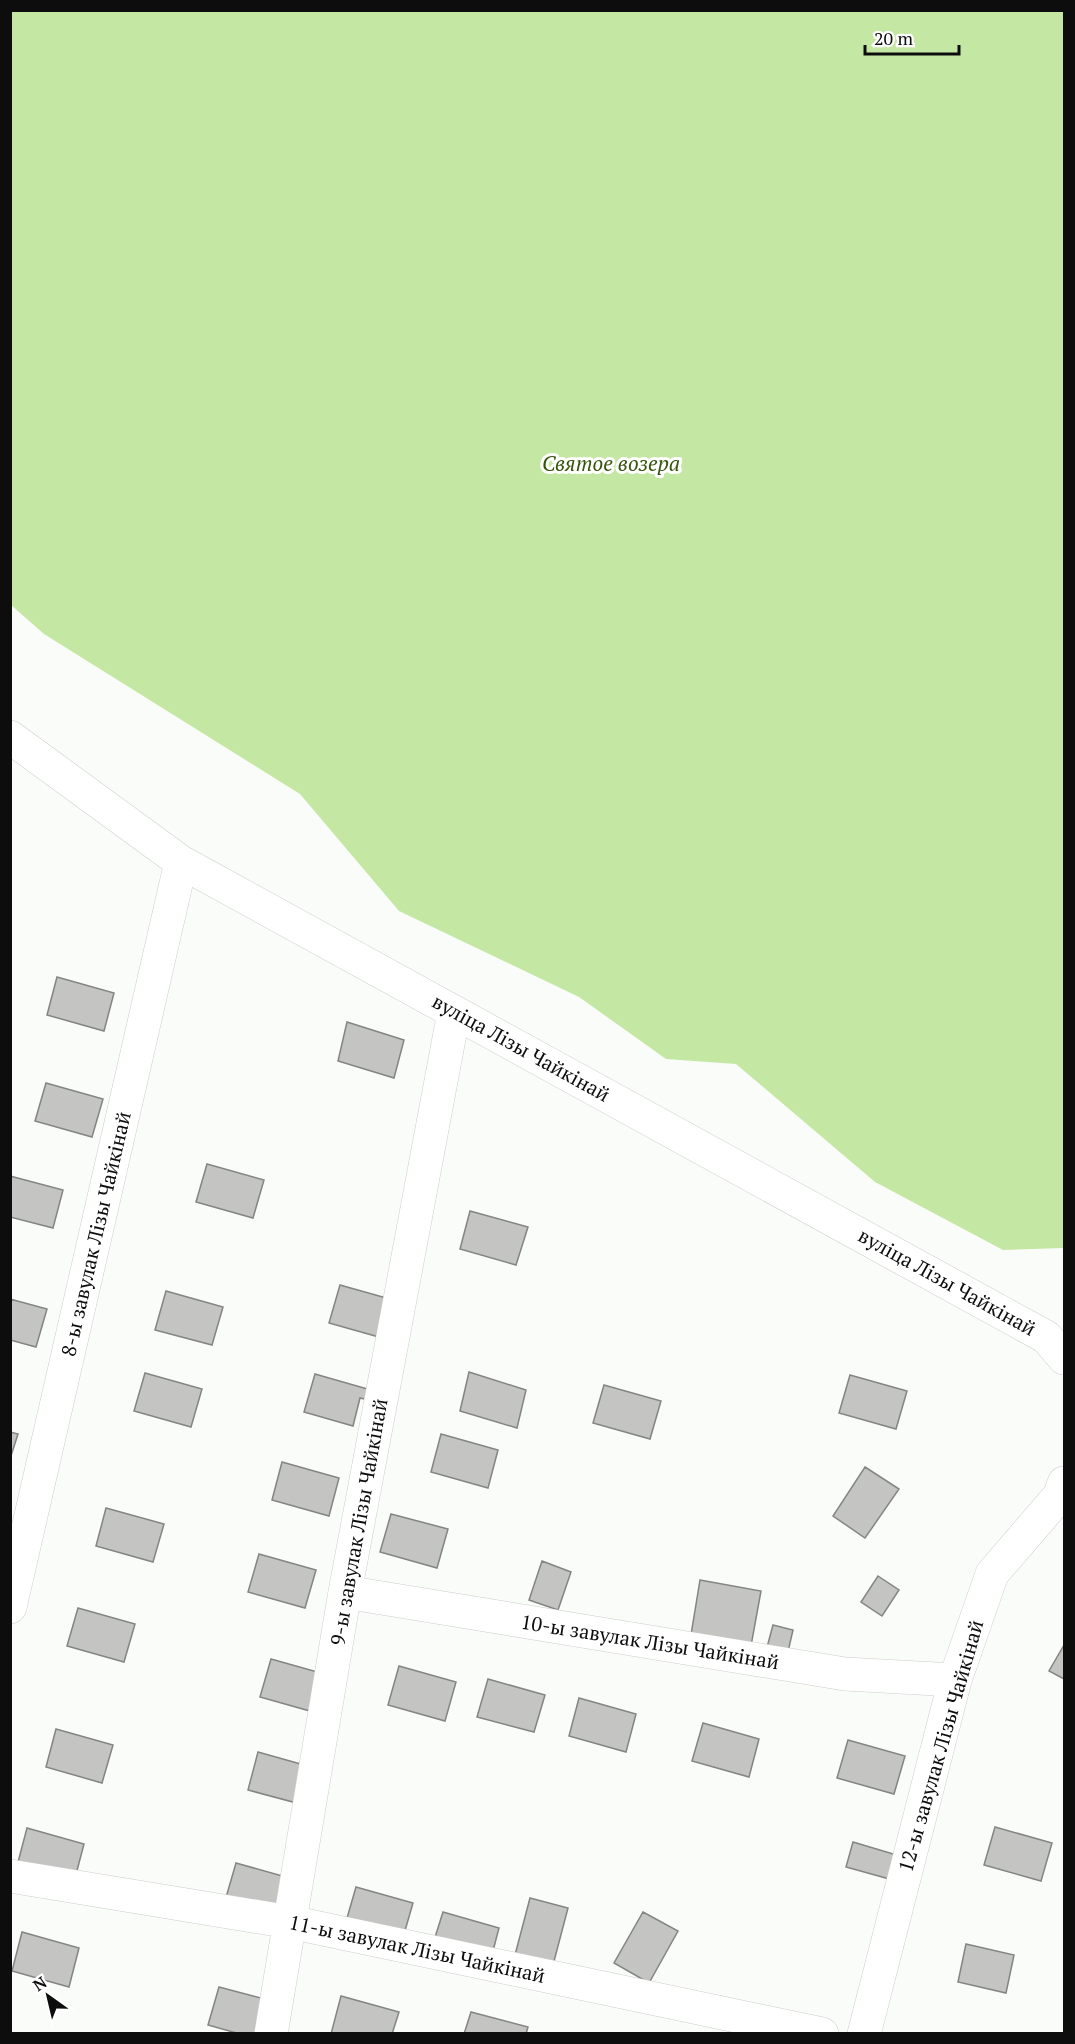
<svg xmlns="http://www.w3.org/2000/svg" width="1075" height="2044" viewBox="0 0 1075 2044" font-family="'PT Serif',serif">
<rect width="100%" height="100%" fill="#fafcf9"/>
<path fill="#c4e8a4" d="M11,10L1064,11V1248L1003,1250L875,1182L736,1064L666,1059L579,997L399,911L300,794L44,634L11,605Z"/>
<path fill="#c4c5c2" stroke="#838582" stroke-width="1.5" d="M57,977L114,993L104,1031L47,1015Z
M347,1022L404,1040L394,1078L338,1061Z
M46,1083L103,1099L92,1137L35,1121Z
M207,1164L264,1180L253,1218L196,1202Z
M10,1176L63,1190L53,1228L10,1217Z
M470,1211L528,1227L516,1265L460,1249Z
M340,1285L397,1301L386,1339L329,1323Z
M166,1291L223,1307L212,1345L155,1330Z
M10,1299L47,1309L36,1347L10,1340Z
M469,1372L526,1390L517,1428L460,1411Z
M145,1373L202,1389L191,1427L134,1411Z
M315,1374L371,1390L369,1400L360,1398L353,1426L304,1412Z
M850,1375L907,1391L896,1429L839,1413Z
M604,1385L661,1401L650,1439L593,1423Z
M10,1432L18,1434L10,1459Z
M441,1434L498,1450L488,1488L431,1472Z
M282,1462L339,1478L329,1516L272,1500Z
M865,1467L899,1489L865,1538L833,1516Z
M106,1508L164,1524L153,1562L96,1546Z
M391,1514L448,1529L437,1568L380,1552Z
M259,1554L316,1570L305,1608L248,1592Z
M542,1561L571,1572L558,1610L529,1600Z
M878,1576L899,1590L882,1616L861,1602Z
M700,1580L761,1591L751,1646L691,1635Z
M78,1608L135,1624L124,1662L67,1646Z
M773,1625L793,1630L787,1656L766,1651Z
M1064,1645V1679L1049,1671Z
M271,1659L328,1675L317,1713L260,1697Z
M399,1666L456,1682L445,1721L388,1705Z
M488,1679L545,1695L534,1732L477,1717Z
M579,1698L636,1714L626,1752L569,1736Z
M703,1723L759,1739L749,1777L692,1761Z
M56,1729L113,1745L102,1783L46,1767Z
M848,1740L905,1756L894,1794L837,1778Z
M258,1752L315,1768L304,1805L248,1790Z
M995,1827L1052,1843L1041,1881L984,1865Z
M27,1828L84,1844L74,1882L17,1866Z
M853,1842L900,1856L893,1880L846,1867Z
M236,1863L293,1879L282,1917L225,1901Z
M356,1887L413,1903L402,1941L345,1925Z
M530,1898L568,1908L553,1965L515,1955Z
M443,1912L499,1928L489,1966L431,1950Z
M643,1912L678,1931L649,1983L614,1963Z
M22,1932L79,1948L69,1987L12,1971Z
M966,1944L1014,1955L1006,1993L958,1982Z
M219,1987L276,2002L267,2034H240L208,2025Z
M341,1996L399,2012L392,2034H331Z
M471,2012L528,2027L526,2034H464Z"/>
<g fill="none" stroke-linecap="round" stroke-linejoin="round">
<defs>
<path id="minor" d="M10,737L181,862L1046,1337L1064,1358
M345,1592L845,1674L955,1680
M10,1607L181,862
M10,1876L290,1922L822,2034
M271,2034L345,1592L454,1012
M864,2034L955,1680L992,1574L1060,1495L1064,1483"/>
</defs>
<use href="#minor" stroke="#cccecb" stroke-width="34"/>
<use href="#minor" stroke="#fff" stroke-width="33"/>
</g>
<g text-anchor="middle" stroke-width="6" stroke-linejoin="round" paint-order="stroke">
<g font-size="20" fill="#0c0d0c" stroke="#fff">
<text transform="translate(521 1048) rotate(29)" y="7">вуліца Лізы Чайкінай</text>
<text transform="translate(96 1234) rotate(-77)" y="7">8-ы завулак Лізы Чайкінай</text>
<text transform="translate(947 1282) rotate(29)" y="7">вуліца Лізы Чайкінай</text>
<text transform="translate(359 1522) rotate(-80)" y="7">9-ы завулак Лізы Чайкінай</text>
<text transform="translate(650 1642) rotate(9)" y="7">10-ы завулак Лізы Чайкінай</text>
<text transform="translate(941 1746) rotate(-74)" y="7">12-ы завулак Лізы Чайкінай</text>
<text transform="translate(417 1949) rotate(12)" y="7">11-ы завулак Лізы Чайкінай</text>
</g>
<g font-size="21" font-style="italic" fill="#35540c" stroke="#fff">
<text x="611" y="471">Святое возера</text>
</g>
</g>
<rect width="1075" height="2044" fill="none" stroke="#0c0d0c" stroke-width="24"/>
<g transform="translate(48 1996) rotate(326)" stroke="#ffffff" stroke-width="4.5" paint-order="stroke">
<path d="M0-4.5L10 22L0 15L-10 22Z" fill="#0c0d0c"/>
<text y="-9" font-size="16" font-weight="bold" text-anchor="middle" fill="#0c0d0c">N</text>
</g>
<path d="M865 45v9h94v-9" fill="none" stroke="#0c0d0c" stroke-width="3"/>
<text x="874" y="45" font-size="18" fill="#0c0d0c" stroke="#ffffff" stroke-width="4.5" paint-order="stroke">20 m</text>
</svg>
